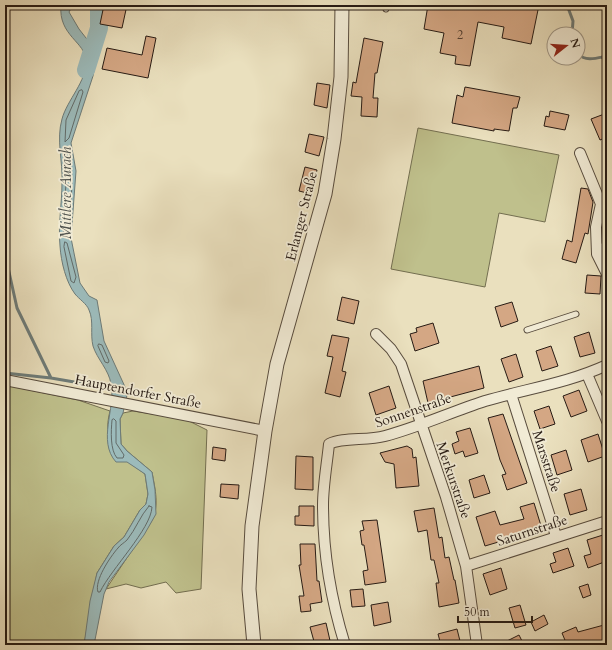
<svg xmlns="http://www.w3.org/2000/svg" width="612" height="650" viewBox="0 0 612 650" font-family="Cardo,serif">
<rect width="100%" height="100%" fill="#eae0be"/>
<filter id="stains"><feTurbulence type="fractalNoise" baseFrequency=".005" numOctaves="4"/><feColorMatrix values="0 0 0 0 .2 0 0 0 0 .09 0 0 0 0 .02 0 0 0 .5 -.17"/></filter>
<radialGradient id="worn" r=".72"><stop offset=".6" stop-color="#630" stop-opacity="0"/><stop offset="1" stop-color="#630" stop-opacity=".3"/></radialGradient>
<path fill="#bfc08c" stroke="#736e50" d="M418,128L559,155L545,222L499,213L485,287L391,269Z
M5,385L78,400L110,411C101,445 120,456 145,474L148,494L146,504L140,510L124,537L114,546L97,573L84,645H5Z
M133,411L185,419L207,430L201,589L176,593L166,582L141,588L126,584L106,589L151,522C160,507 155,489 152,472L127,451L121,444L120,419L123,413Z"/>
<path fill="#9cbbbb" stroke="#6d7b78" d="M61,5H73L69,12L79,29L97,52L93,76L71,143L76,171L71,238L80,283L89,296L97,300L104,341L126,389L127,395L123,413L120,419L121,444L127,451L152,472L155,490L156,514L144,535L109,582L104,594L94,645H84L90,601L97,573L114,546L124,537L140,510L146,504L148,494L145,474L127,462H116C97,441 116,408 111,384C109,370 97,359 93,346C90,334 94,321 89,310C87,304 79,299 75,294C66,282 61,262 60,246C58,224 62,204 62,182C63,162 56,140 62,119C67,100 87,81 86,61C86,42 58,36 61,5Z"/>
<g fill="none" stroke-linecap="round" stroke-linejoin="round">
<path stroke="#626b68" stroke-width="1" d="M82,90L83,92L69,138L65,142L66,120L79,91Z
M67,157C77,167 69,219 67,234L65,235L63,229L66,183L65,158Z
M65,242L67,243L76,277L74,283L71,281L64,247Z
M99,344L102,345L109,361L108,363L105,362L98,346Z
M114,419L116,421V443L124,455L123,458H117C110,450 111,431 112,420Z
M149,506L152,507C151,529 111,569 100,592H98C94,581 110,557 118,548C120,545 124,543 127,540C136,529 140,516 149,506Z"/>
<path stroke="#6d7b78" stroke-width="3" d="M567,5L573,21L572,34
M578,54C586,62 597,58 607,56
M602,57L607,63
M5,254L17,308L51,378L115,389
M5,373L51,378"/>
<path stroke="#9cbbbb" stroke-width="18" d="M86,70L99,28V5"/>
</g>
<path fill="#d4a784" stroke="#271b14" d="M104,5H127L122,28L100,24Z
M428,5H539L531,44L502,38L504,27L478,22L470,66L455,64L456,56L440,53L444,33L424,29Z
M146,36L156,38L148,78L102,69L107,48L142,55Z
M364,38L383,42L377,73H375L373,98H378L377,117L361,116L362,97L351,96L353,82L356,83Z
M317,83L330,85L327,108L314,105Z
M465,87L520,97L517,108H513L509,131L494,129V131L452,123L457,95L463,97Z
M550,111L569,115L565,130L544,126L546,116L549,117Z
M607,113V137L600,140L591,119Z
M309,134L324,137L319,156L305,152Z
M305,167L317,170L311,194L299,191Z
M581,188L588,189L593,202L588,234L585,233L576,263L562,259L567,240L572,242Z
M587,275L601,276L600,294L585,293Z
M342,297L359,301L354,324L337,320Z
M512,302L518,321L501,327L495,307Z
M433,323L439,343L415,351L410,334L417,332L416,328Z
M589,332L595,353L580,357L574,337Z
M332,335L349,338L342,371L346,372L340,397L325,393L333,357L327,356Z
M551,346L558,366L542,371L536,351Z
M516,354L523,377L509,382L501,359Z
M479,366L484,388L428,403L423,381Z
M389,386L396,408L376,415L369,393Z
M579,390L587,411L571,417L563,396Z
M549,406L555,424L540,429L534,411Z
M503,414L527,483L507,490L502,475L506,474L500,460L488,418Z
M470,428L478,453L465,457L463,451L455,454L452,444L459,441L456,432Z
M598,434L605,456L588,462L581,440Z
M407,446L412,449L413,458L416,457L419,486L396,488L394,464L385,462L380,453Z
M213,447L226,449L225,461L212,459Z
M566,450L572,470L557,475L551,455Z
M296,456L313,457V490L295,489Z
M484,475L490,493L474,498L469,480Z
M221,484L239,485L238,499L220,497Z
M581,489L587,510L570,515L564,494Z
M534,503L542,529L485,546L476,517L495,511L500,525L524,519L520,507Z
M299,506H314V526L295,525V516H299Z
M434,508L439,538L442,537L445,558L449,557L454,580H455L459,603L439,607L436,583H439L434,560H431L427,530L418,532L414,511Z
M377,520L386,582L365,585L363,571L368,570L364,545H362L360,531L364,530L362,521Z
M603,535L607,547V561L588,568L584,556L591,554L587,540Z
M300,544H315L317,581H319L322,602L310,604L311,611L301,612L299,596H304L299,565H301Z
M568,548L574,566L553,573L550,564L556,562L553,553Z
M501,568L507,589L490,595L483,574Z
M588,584L591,595L583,598L579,587Z
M363,589L365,606L352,607L350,590Z
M388,602L391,622L374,626L371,605Z
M520,605L526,625L515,628L509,608Z
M544,615L548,624L535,631L531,622Z
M326,623L331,645H315L310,627Z
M604,625L607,641L594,645H567L562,633L576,627L578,632Z
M457,629L461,645H441L438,634Z
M519,635L524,645H499Z"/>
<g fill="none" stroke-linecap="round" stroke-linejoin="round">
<defs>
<path id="service" d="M386,9L387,5
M527,330L576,314"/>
<path id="minor" d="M580,153L601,204L596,227L597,254L607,274
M597,254L607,246
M376,334L391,349L401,364L446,497L466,566L477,645
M587,374L607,421
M5,380L265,431
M511,394L556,536
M466,566L607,521
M345,645C331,600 323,552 323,505C323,485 327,464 329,444C343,437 367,441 385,436C419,427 451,412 485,401C526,389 568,383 607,365"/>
<path id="tertiary" d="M254,645L249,589L252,526L265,431L277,364L325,194L334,139L341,77L342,5"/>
</defs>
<use href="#service" stroke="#584c3e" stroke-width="7"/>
<use href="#minor" stroke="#584c3e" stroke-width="12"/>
<use href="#tertiary" stroke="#584c3e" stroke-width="15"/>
<use href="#service" stroke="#f1ebd5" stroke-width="5"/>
<use href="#minor" stroke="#f1ebd5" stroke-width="10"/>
<use href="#tertiary" stroke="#f1ebd5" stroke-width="13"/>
</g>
<g text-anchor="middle" stroke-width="3.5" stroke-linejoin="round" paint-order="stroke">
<g font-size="12" fill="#523e30">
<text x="460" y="39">2</text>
</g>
<g font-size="14" fill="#271b14" stroke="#f1ebd5">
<text transform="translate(301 216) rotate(-76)" y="5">Erlanger Straße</text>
<text transform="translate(138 391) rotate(11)" y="5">Hauptendorfer Straße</text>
<text transform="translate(413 410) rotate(-19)" y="5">Sonnenstraße</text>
<text transform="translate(547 461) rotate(72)" y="5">Marsstraße</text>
<text transform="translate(454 480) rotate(71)" y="5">Merkurstraße</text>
<text transform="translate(532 530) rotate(-18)" y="5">Saturnstraße</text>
</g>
<g font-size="15" font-style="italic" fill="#50534e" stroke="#f1ebd5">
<text transform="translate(66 193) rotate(-90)" y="5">Mittlere Aurach</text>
</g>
</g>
<rect width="612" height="650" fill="none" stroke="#eae0be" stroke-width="20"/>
<rect x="6" y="6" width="600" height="638" fill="none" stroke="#271b14" stroke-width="2"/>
<rect x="10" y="10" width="592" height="630" fill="none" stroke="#271b14"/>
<g transform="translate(566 46) rotate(73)"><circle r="19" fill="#f1ebd5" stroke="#a09888"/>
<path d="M0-3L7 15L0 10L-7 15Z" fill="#8f2418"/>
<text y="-6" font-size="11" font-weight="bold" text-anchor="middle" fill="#271b14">N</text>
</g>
<path d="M458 616v6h74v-6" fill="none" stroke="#271b14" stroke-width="2"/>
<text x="464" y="616" font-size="12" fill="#271b14" stroke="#f1ebd5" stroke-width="3" paint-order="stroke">50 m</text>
<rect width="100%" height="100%" filter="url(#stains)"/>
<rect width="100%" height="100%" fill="url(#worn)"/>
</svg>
